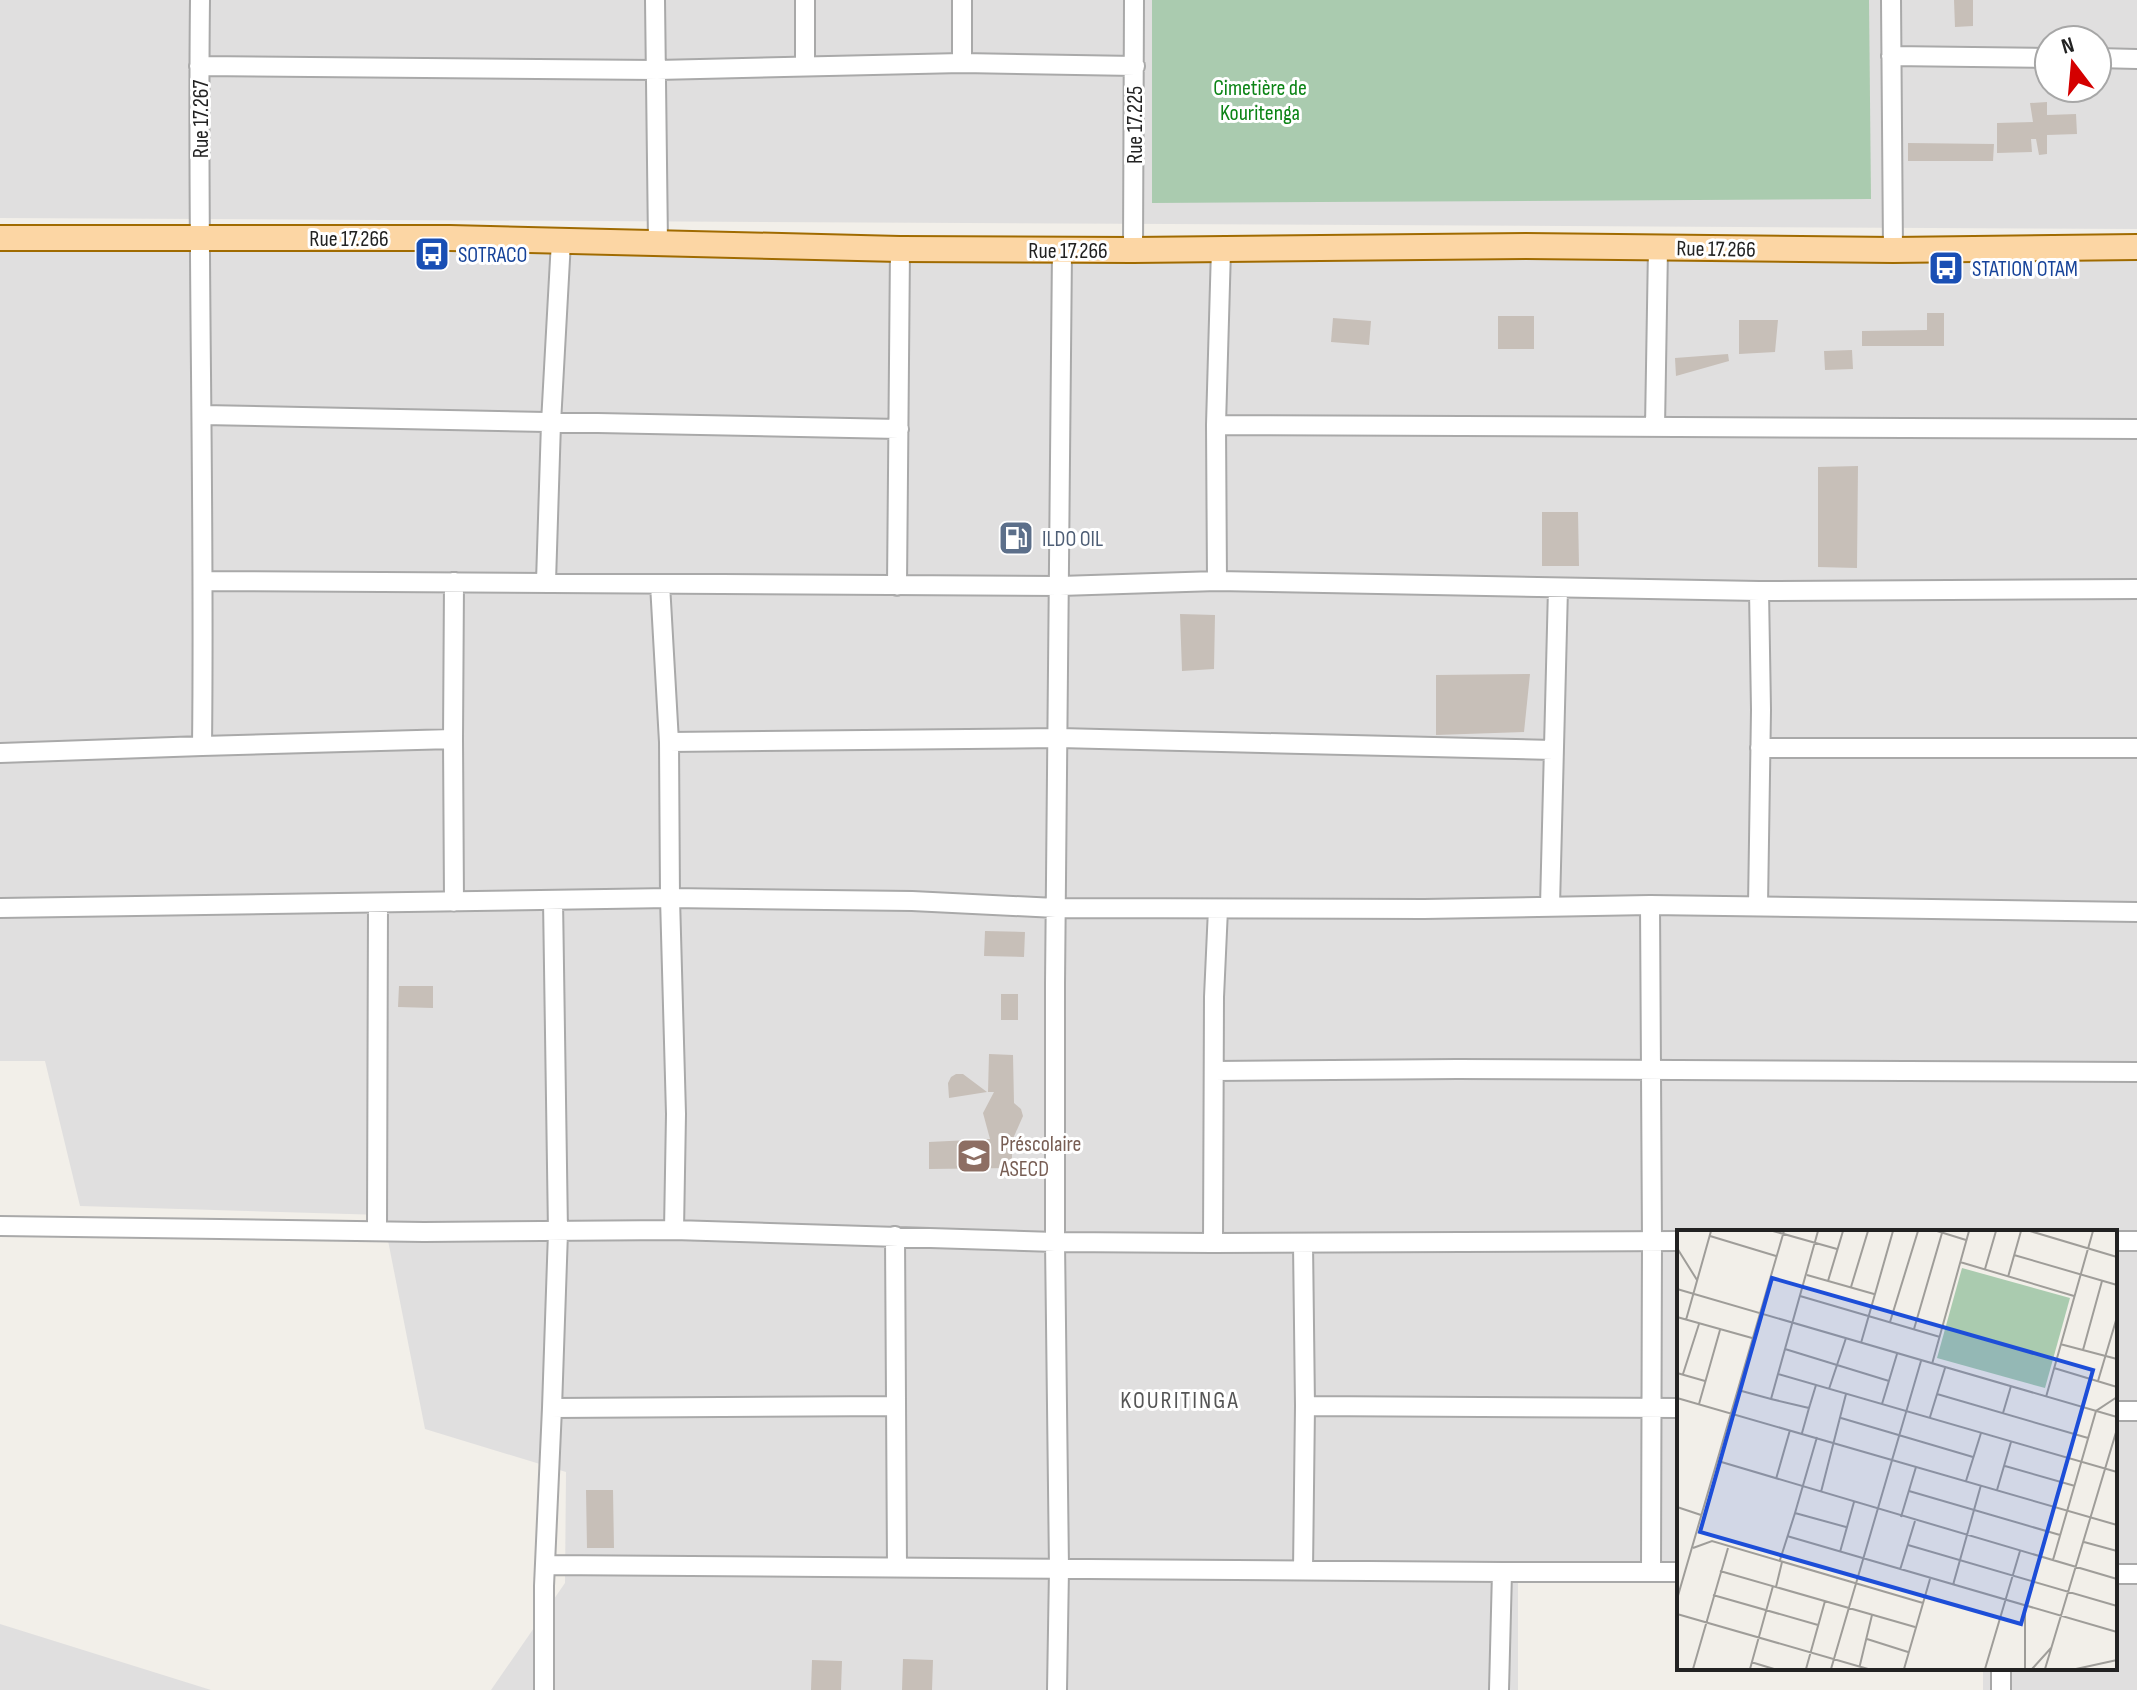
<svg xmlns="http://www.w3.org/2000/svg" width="2137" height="1690" viewBox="0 0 2137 1690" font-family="'Sofia Sans Condensed',sans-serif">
<rect width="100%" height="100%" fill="#f2efe9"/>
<path fill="#e0dfdf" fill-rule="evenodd" d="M0,0H2137V229L0,218ZM2049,40H2097V88H2049Z
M1206,238L2137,240V1690H1983V1668H2115V1232H1679V1582L1518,1583V1690H491L565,1583L566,1472L425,1429L383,1215L80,1206L45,1061H0V250Z
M0,1624L211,1690H0Z"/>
<path fill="#aacbaf" d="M1152,0H1869L1871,199L1152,203Z"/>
<path fill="#c7bfb8" d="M1954,0H1973V26L1955,27Z
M2047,102V115L2076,114L2077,134L2047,135V154L2039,155L2036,139H2031L2032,152L1997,153V123L2033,122L2030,103Z
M1908,143L1994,144L1993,161H1908Z
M1927,313H1944V346H1862V331L1927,330Z
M1498,316H1534V349H1498Z
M1333,318L1371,321L1369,345L1331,342Z
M1739,320H1778L1775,352L1739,354Z
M1852,350L1853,369L1825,370L1824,351Z
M1728,354L1729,361L1676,376L1675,358Z
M1858,466L1857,568L1818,567V467Z
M1542,512H1578L1579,566H1542Z
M1180,614L1215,615L1214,669L1182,671Z
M1530,674L1524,732L1436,735V675Z
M985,931L1025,932L1024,957L984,956Z
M399,986H433V1008L398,1007Z
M1001,994H1018V1020H1001Z
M989,1054L1013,1055L1014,1103L1021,1109L1023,1116L1012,1141V1168L929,1169V1142L990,1139L983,1113L994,1092H988Z
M956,1074H963L987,1092L949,1098L948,1083L951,1077Z
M586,1490H613L614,1548H587Z
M903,1659L933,1660L932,1690H902Z
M812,1660L842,1661L841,1690H811Z"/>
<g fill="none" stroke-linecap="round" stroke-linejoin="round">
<defs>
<path id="minor" d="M655,0L658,243
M962,0V63
M1891,0L1893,250
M1891,56L2049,58
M2097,58L2137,59
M199,66L657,70L962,63L1135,66
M805,66V0
M1133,250L1134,0
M203,415L899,429
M1216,425L2137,429
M1655,427L1658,248
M204,581L1060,586L1217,581L1759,591L2137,589
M1217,581L1216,425L1221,249
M546,582L551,423L561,241
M660,584L669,742L670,898L676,1114L674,1230
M897,586L900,249
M453,739L454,902
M669,742L1059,738L1553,750
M202,746L453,739L454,582
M1760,748H2137
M0,753L202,746C205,497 197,249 200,0
M553,900L558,1232L552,1408L895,1406
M1650,905L1652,1241L1651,1571
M1550,906L1558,588
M1758,906L1761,710L1759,591
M0,908L670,898L912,901L1056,908L1424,909L1650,905L2137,912
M1214,1071L1457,1069L2137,1072
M0,1226L424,1232L674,1230L1055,1242L1213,1243L1679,1241
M377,1231L378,903
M895,1236L897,1567
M2115,1241H2137
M1213,1243L1214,997L1218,909
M1305,1406L1679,1408
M2115,1411H2137
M545,1565L1502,1572H1679
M1303,1570L1305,1406L1303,1243
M2115,1574H2137
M544,1690V1586L552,1408
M1057,1690L1059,1569L1055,1242V983L1062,250
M1499,1690L1502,1572
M2001,1690V1668"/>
<path id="major" d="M0,238H450L900,249L1133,250L1526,246L1893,250L2137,247"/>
</defs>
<use href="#minor" stroke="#a9a9a9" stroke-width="22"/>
<use href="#major" stroke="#a06b00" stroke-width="28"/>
<use href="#minor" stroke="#fff" stroke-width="18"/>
<use href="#major" stroke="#fcd6a4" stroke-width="24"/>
</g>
<defs>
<symbol id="bus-square" viewBox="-11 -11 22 22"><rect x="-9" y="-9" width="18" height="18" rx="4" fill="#1a4fb4" stroke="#fff"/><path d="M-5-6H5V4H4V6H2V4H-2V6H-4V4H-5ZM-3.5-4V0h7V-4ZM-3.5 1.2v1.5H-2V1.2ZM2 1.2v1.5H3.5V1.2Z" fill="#fff"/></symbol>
<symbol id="fuel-square" viewBox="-11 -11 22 22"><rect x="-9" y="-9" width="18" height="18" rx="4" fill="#5c6f8a" stroke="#fff"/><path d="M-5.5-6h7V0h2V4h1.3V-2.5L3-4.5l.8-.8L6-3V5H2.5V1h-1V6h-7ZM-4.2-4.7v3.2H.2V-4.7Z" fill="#fff"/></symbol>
<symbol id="school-square" viewBox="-11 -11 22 22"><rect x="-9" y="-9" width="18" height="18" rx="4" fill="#8d6e63" stroke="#fff"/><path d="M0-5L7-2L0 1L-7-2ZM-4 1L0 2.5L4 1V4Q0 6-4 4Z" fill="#fff"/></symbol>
</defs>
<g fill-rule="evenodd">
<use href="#bus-square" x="412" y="234" width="40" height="40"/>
<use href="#bus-square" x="1926" y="248" width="40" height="40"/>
<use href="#fuel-square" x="996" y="518" width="40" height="40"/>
<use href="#school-square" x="954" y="1136" width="40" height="40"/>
</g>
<g text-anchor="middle" stroke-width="6" stroke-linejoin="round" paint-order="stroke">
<g font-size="22" fill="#0c8416" stroke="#fff">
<text x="1260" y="95">Cimetière de<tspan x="1260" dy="25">Kouritenga</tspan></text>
</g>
<g font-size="22" fill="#222" stroke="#fff">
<text transform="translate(200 119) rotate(-90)" y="8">Rue 17.267</text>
<text transform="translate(1134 125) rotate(-90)" y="8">Rue 17.225</text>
<text x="349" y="246">Rue 17.266</text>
<text transform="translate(1716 248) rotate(1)" y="8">Rue 17.266</text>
<text x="1068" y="258">Rue 17.266</text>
</g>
<g font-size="22" fill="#164399" stroke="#fff" text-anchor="start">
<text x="458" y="262">SOTRACO</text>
<text x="1972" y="276">STATION OTAM</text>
</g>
<g font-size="22" fill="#4e5e75" stroke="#fff" text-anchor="start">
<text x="1042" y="546">ILDO OIL</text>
</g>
<g font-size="22" fill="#785e54" stroke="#fff" text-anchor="start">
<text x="1000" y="1151">Préscolaire<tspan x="1000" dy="25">ASECD</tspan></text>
</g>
<g font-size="24" letter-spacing="2" fill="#555" stroke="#fff">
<text x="1180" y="1408">KOURITINGA</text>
</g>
</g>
<g transform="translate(1677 1230)">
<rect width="440" height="440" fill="#f2efe9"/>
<path d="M285,38L393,68L368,158L260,128Z" fill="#aacbaf"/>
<path fill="none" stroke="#9f9d99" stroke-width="2" d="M96,1L160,19M260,1L289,10M353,1L440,27M33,6L99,26M0,18L20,50M337,25L440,55M283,32L397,66M308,39L319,1M130,45L197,64M331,47L344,1M151,51L166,1M174,57L191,1M0,59L440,187M123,66L263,107M0,87L75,108M9,90L34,1M213,92L241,1M237,99L265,3M184,113L216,1M383,114L440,129M108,119L212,151M406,120L425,51M255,134L292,1M377,138L440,157M0,143L28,151M6,144L22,94M101,144L440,242M421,151L440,87M152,159L169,108M61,160L94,169L141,1M260,164L411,208M369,167L416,1M0,168L440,295M94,169L132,178L139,155M22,174L43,100M205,174L220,124M326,183L334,156M253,187L268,138M164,188L296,227M125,203L132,178M140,207L118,283L169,297M41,231L440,349M328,236L398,256M99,249L113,200M289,251L304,203M320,260L334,212M232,261L383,305M144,262L169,164M0,277L24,285M224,287L239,237M110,306L440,402M407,312L440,321M231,315L440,376M16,318L35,311L246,373M163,322L177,272M103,330L118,283M376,330L419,181L440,167M223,340L238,291M43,341L238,397M276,355L304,255M99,357L105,332M36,365L141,395M0,369L107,1M0,384L191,439M190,409L231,422M74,432L97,439M16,439L51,318M73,439L96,356M129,439L148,371M154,439L244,131M182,439L195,385M227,439L253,349M308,439L343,321M348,439V376M355,439L374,418M368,439L440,199M399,439L440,430"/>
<path fill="#1d4ed8" fill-opacity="0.15" stroke="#1d4ed8" stroke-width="4" d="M95,48L416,140L344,394L23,302Z"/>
<rect width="440" height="440" fill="none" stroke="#222" stroke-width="4"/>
</g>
<g transform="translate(2073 64) rotate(344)"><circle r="38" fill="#ffffff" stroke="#a7a7a7" stroke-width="2"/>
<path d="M0-6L14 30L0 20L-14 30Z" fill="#d40000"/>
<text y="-12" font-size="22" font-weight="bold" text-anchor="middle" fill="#222222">N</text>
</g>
</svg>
